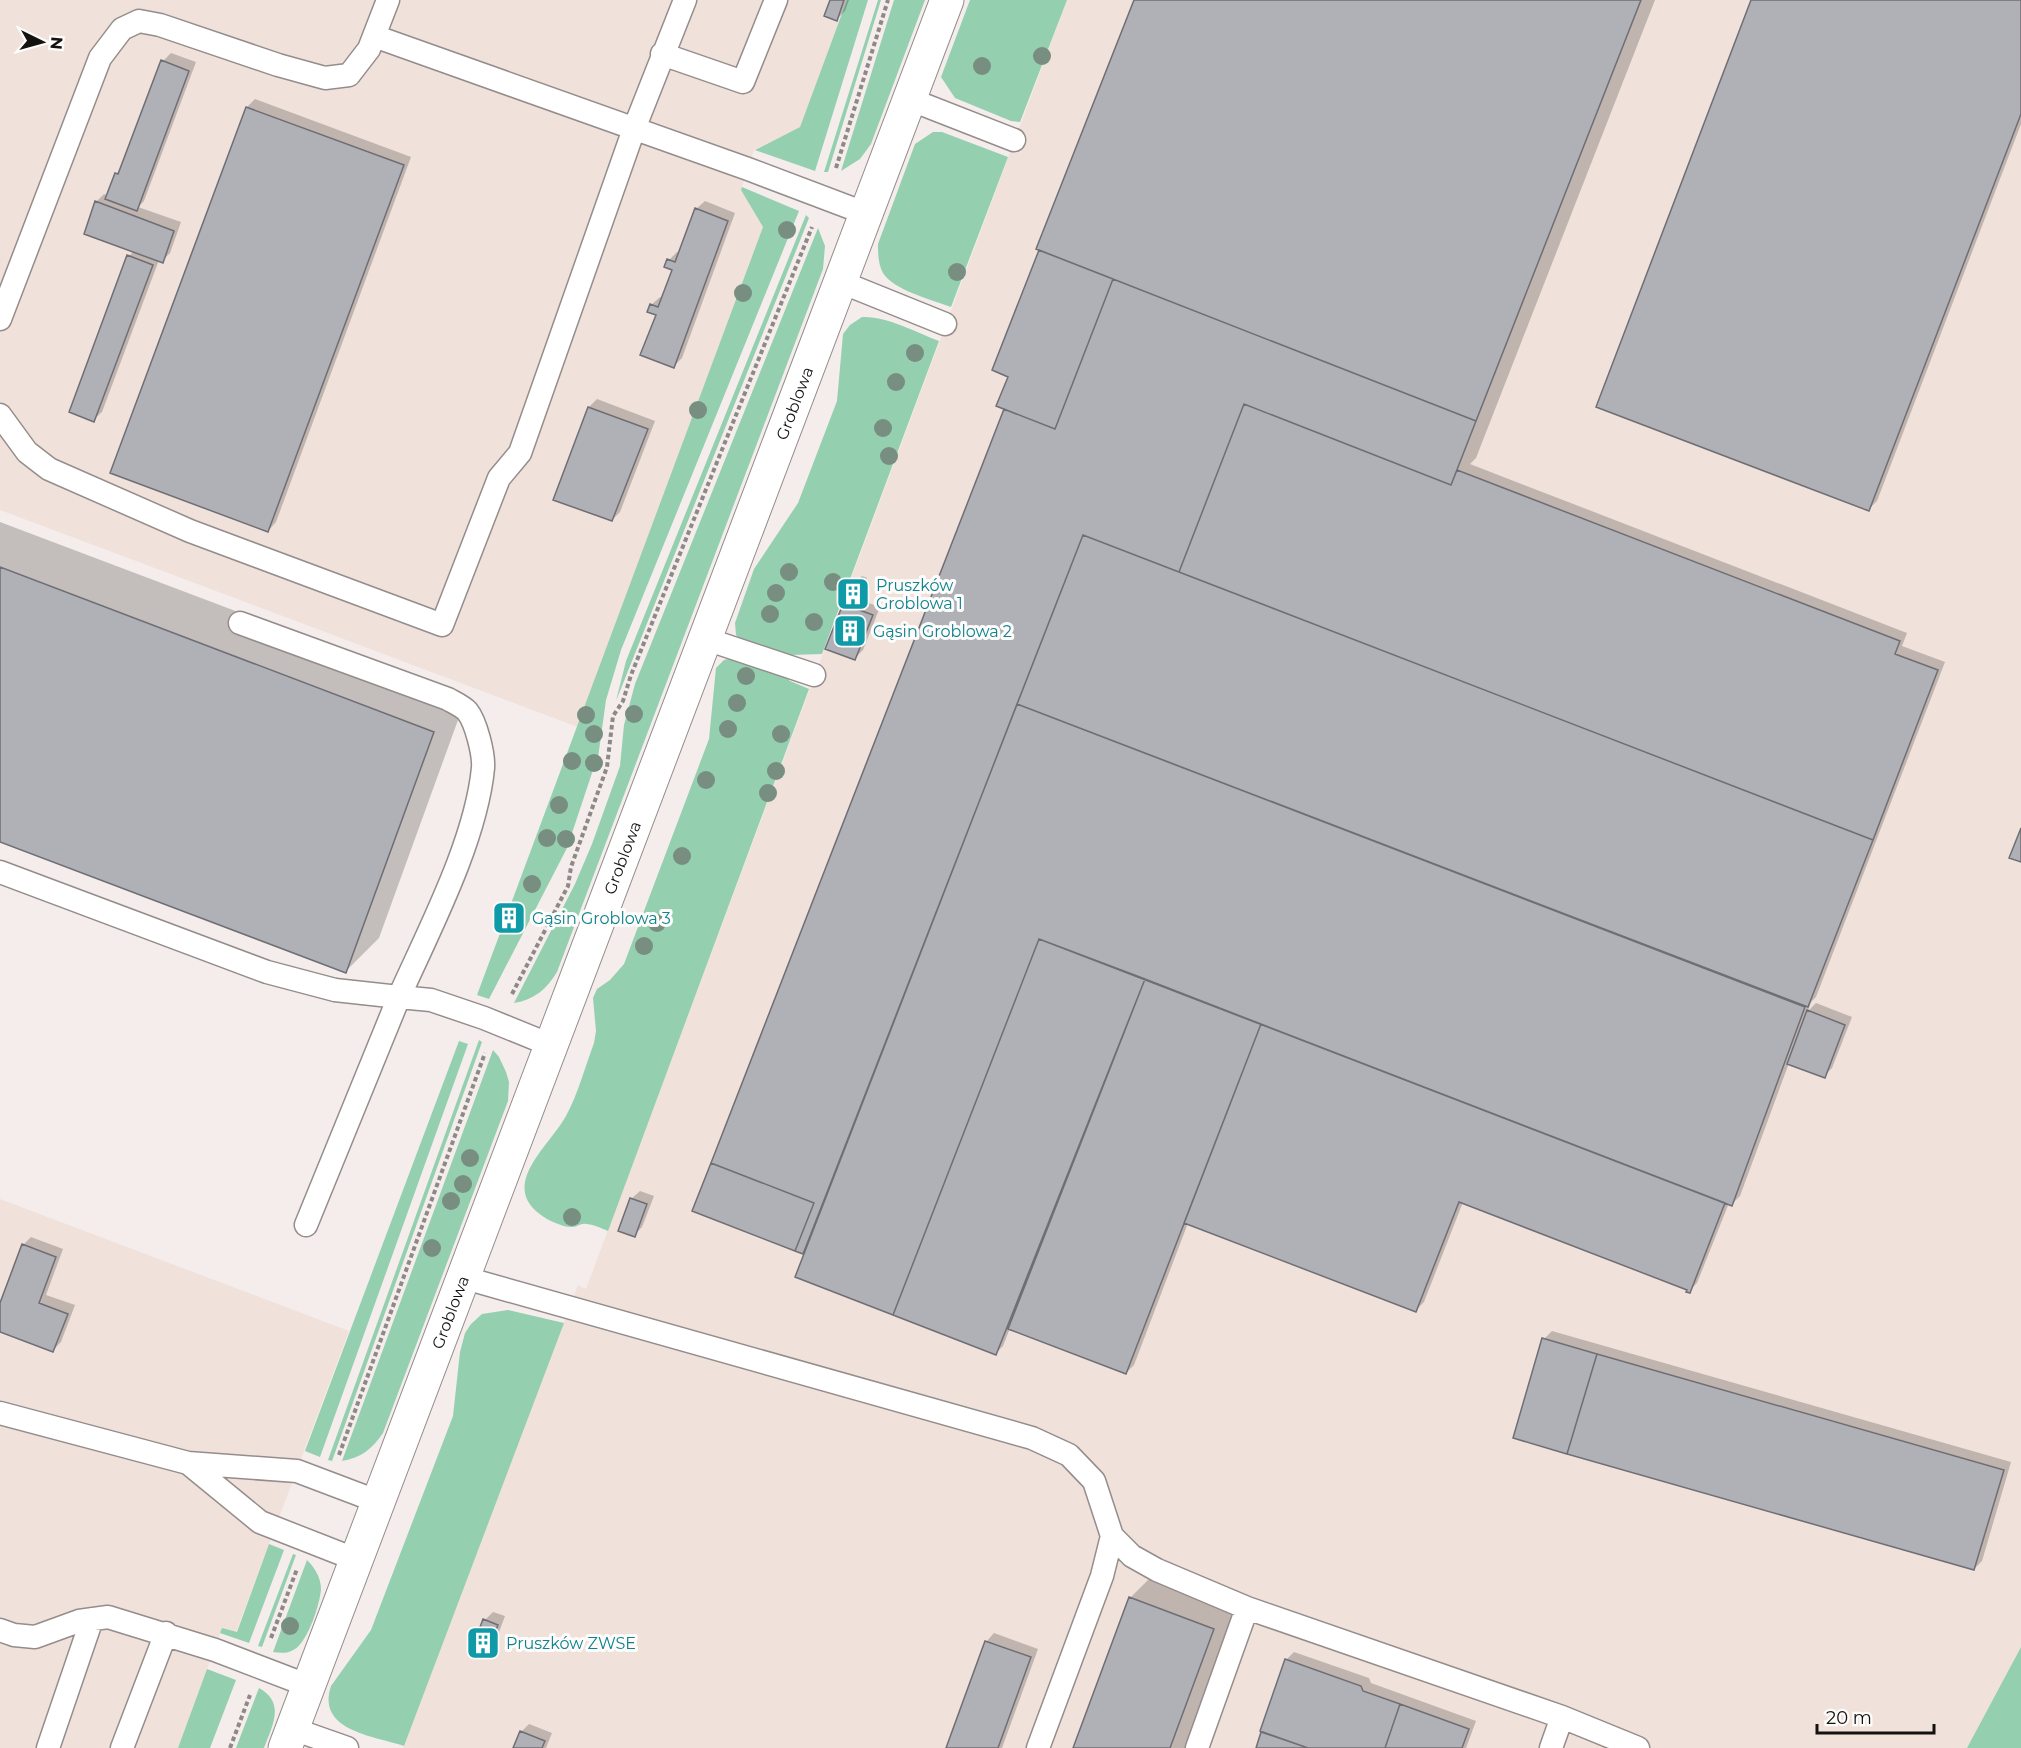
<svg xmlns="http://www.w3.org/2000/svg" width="2021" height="1748" viewBox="0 0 2021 1748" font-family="Montserrat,sans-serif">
<rect width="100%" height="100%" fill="#f4edeb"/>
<path fill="#f0e1db" d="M0,0H847L800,127L754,150L741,190L763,227L578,727L0,510Z
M1067,0H2021V1647L1967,1748H403L578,1285L586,1289Z
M0,1199L349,1331L236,1632L222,1628L178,1748H0Z"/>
<path fill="#94cfb0" d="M847,0H868L815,171L755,150L800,127Z
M878,0H881L828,172H824Z
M894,0H925L871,144L860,159L841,171Z
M970,0H1067L1020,122L1011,121L955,98L941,77Z
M933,132H942L1008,157L951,307C933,300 893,290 883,273C878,264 878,253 878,244L915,144Z
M742,187L799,211L621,650L606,700L597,765L593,770L567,848L489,999L477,995L763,227L741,190Z
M806,215L809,218L616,701L626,661Z
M818,228L825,246L823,269L557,972C547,989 534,1000 514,1003L575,884L592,844L620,766L624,725L635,684Z
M862,317C887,316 915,332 939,341L822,654L791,655L741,640L736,635L735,623L754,569L798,503L837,401L843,334L850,325Z
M732,658L783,674L790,681L809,689L608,1231C601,1228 593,1224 586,1224C581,1223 577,1227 573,1227C565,1228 553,1222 547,1219C494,1188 549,1147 566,1116C578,1094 585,1067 594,1043L596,1031L593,998L597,989L610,980L624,964L709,739L716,668L724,660Z
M479,1040L482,1042L332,1461L328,1460Z
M459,1041L468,1044L320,1457L305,1451Z
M493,1050L499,1057L506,1072L509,1082L508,1101L383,1433C372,1449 361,1458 342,1461Z
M508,1310L564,1323L404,1746C374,1736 316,1731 331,1686L371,1630L453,1416L460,1352L465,1333L471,1324L482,1314Z
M269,1544L284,1550L249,1643L220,1633L222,1628L237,1632Z
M293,1554L296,1555L262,1647L258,1646Z
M307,1560C315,1568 321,1578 321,1589C320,1604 308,1641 295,1649C288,1654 281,1653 273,1652Z
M2021,1647V1748H1967Z
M207,1669L236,1680L210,1748H178Z
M259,1688C286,1703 272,1726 264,1748H236Z"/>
<path fill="#0003" d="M832,0H849L845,11L837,19Z
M1135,0H1655L1476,458L1470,464L1907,633L1902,646L1945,662L1816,997L1811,1002L1808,1011L1816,1003L1852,1017L1832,1068L1824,1076L1789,1063L1740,1196L1732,1204L1729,1203L1697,1283L1689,1291V1289L1463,1202L1424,1302L1416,1310L1188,1223L1134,1365L1126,1373L1010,1328L1003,1346L995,1354L807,1248L803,1253L1005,410L1010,376Z
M1753,0H2021V124L1877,501L1869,509Z
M171,53L196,62L144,201L138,207L181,222L170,253L162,261L159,260L102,412L93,420L129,256L134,251L96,202L104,194L108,196L116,174L122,168L163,61Z
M255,99L411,157L276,522L268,531L112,472L247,107Z
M705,201L735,213L682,358L674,366L658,314L651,305L660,297L663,298L674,269L669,260L677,252L680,253L696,209Z
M597,399L655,421L620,512L612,520L589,407Z
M0,522L466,698L379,938L346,971L0,841Z
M862,576L867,578L862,590L854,598L880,607L863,650L855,658L844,605L852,597L854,584Z
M517,905L521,906L517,917L509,926V913Z
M640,1191L654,1196L642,1227L634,1235L631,1199Z
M31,1237L63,1249L46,1295L75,1305L61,1342L53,1350L0,1330V1307L23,1245Z
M1552,1331L2011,1462L1982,1561L1974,1569L1544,1339Z
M1163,1565L1246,1596L1189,1748H1075L1130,1598Z
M493,1612L505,1616L493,1648L485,1656V1620Z
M994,1633L1038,1649L1002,1748H947L986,1642Z
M1294,1652L1369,1678L1371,1683L1476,1721L1466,1748H1257L1286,1660Z
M529,1724L552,1733L546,1748H515L521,1732Z"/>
<path fill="#b0b1b6" stroke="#6e6e74" stroke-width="1.5" d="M830,0H844L837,21L824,16Z
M1134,0H1641L1476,421L1036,249Z
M1751,0H2021V114L1869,511L1596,407Z
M161,60L189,71L137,211L105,199L115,173L118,174Z
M246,107L404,165L268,532L110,473Z
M95,201L174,231L163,263L84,234Z
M695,208L728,221L674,368L640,355L656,315L647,312L650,304L658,307L672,270L664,267L667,259L675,262Z
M1039,250L1113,279L1055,429L996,406L1008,377L992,370Z
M127,255L153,265L94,422L69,412Z
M1113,279L1476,421L1451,485L1244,404L1179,572L1083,535L803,1254L795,1251L814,1203L711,1163L1004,409L1055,429Z
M1244,404L1451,485L1457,470L1900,641L1895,654L1938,670L1873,840L1179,572Z
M588,407L648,429L612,521L553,500Z
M1083,535L1873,840L1808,1007L1017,704Z
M0,567L434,732L346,973L0,842Z
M853,583L860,586L854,600L847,597Z
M843,604L873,615L855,660L825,649Z
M1017,704L1805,1007L1732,1206L1039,939L893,1315L795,1277Z
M2021,828V862L2009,858Z
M508,912L514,914L509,927L503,925Z
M1039,939L1145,979L996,1355L893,1315Z
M1145,979L1261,1024L1126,1374L1008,1329Z
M1807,1010L1845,1025L1825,1078L1787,1064Z
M1261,1024L1725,1203L1690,1293L1686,1292L1687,1290L1459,1202L1416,1312L1184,1223Z
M711,1163L814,1203L795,1251L692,1211Z
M630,1198L647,1204L635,1237L618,1231Z
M22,1244L56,1257L39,1303L68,1314L53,1352L0,1332V1303Z
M1542,1338L1597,1354L1567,1454L1513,1438Z
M1597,1354L2004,1470L1974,1570L1567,1454Z
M1129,1597L1214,1629L1170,1748H1073Z
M483,1619L498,1625L485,1658L471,1652Z
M985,1641L1031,1657L998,1748H946Z
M1285,1659L1361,1686L1363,1691L1400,1704L1385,1748H1308L1260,1731Z
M1400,1704L1469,1729L1462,1748H1385Z
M520,1731L545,1741L542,1748H513Z
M1261,1732L1308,1748H1256Z"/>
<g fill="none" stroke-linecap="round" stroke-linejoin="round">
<defs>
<path id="lane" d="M374,36L748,169L867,214
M662,54L743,82L776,0
M909,99L1014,140
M841,282L945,324
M0,319L100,58L122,29L139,21L160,25L278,65L325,78L349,75L369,49L388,0
M0,415L27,452L49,469L190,531L442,625L499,478L520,453L634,129L685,0
M706,639L814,675
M0,872L267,972L335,990L399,997C429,930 476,841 483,768C484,754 476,722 467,711C462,706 453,702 448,699L240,623
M306,1225L399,997L431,1000L484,1018L553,1046
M465,1278L1032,1438L1069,1455L1094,1481L1112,1536L1132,1556L1157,1570L1247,1608L1562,1717L1638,1748
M0,1413L188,1463L297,1471L379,1502
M188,1463L260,1522L357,1560
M0,1630L14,1635L35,1637L79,1621L108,1617L215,1650L309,1686
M293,1729L347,1748
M48,1748L92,1619
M122,1748L166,1633
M1038,1748L1102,1576L1112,1536
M1197,1748L1247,1608
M1551,1748L1562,1717"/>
<g id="street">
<path id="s1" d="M285,1748L947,0"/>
</g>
</defs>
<use href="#lane" stroke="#948d8b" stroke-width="25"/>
<use href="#street" stroke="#948d8b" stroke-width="35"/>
<path stroke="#8e8988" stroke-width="4" stroke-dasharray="4.5 3" stroke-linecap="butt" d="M836,168L888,0
M512,994L568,886L571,867L607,767L613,716L623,701L631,675L812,227
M339,1455L485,1053
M271,1638L297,1569
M230,1748L250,1695"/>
<use href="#lane" stroke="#fff" stroke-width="22"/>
<use href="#street" stroke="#fff" stroke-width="33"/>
</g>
<g fill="#778e81">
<circle cx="1042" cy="56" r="9"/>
<circle cx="982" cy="66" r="9"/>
<circle cx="787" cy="230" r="9"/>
<circle cx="957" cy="272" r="9"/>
<circle cx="743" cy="293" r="9"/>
<circle cx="915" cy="353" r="9"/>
<circle cx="896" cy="382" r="9"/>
<circle cx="698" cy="410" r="9"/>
<circle cx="883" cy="428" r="9"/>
<circle cx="889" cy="456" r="9"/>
<circle cx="789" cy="572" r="9"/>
<circle cx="833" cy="582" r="9"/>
<circle cx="776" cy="593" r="9"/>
<circle cx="770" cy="614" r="9"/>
<circle cx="814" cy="622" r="9"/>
<circle cx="746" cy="676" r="9"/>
<circle cx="737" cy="703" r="9"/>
<circle cx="634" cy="714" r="9"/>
<circle cx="586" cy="715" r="9"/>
<circle cx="728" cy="729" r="9"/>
<circle cx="594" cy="734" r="9"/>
<circle cx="781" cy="734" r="9"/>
<circle cx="572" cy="761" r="9"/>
<circle cx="594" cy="763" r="9"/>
<circle cx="776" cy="771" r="9"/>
<circle cx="706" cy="780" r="9"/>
<circle cx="768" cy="793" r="9"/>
<circle cx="559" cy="805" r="9"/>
<circle cx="547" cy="838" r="9"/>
<circle cx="566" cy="839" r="9"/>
<circle cx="682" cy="856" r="9"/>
<circle cx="532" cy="884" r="9"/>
<circle cx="657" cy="923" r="9"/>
<circle cx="644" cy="946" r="9"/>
<circle cx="470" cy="1158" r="9"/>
<circle cx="463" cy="1184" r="9"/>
<circle cx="451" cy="1201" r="9"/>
<circle cx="572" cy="1217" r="9"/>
<circle cx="432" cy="1248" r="9"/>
<circle cx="290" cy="1626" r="9"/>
</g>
<defs>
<symbol id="building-square" viewBox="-11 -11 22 22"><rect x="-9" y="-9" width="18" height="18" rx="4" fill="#0f9aa8" stroke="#fefcfb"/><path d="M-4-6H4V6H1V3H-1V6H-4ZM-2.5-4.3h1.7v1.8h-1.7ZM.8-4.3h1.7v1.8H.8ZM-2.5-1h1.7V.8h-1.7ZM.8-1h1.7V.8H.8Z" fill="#fff"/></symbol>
</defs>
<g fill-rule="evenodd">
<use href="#building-square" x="834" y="575" width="38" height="38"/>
<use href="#building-square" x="831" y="612" width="38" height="38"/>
<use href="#building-square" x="490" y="899" width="38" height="38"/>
<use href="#building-square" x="464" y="1624" width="38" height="38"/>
</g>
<g text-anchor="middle" stroke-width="6" stroke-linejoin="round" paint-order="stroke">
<g font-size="16" fill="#141111" stroke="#fefcfb">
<text dy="6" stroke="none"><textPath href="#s1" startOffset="1438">Groblowa</textPath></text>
<text dy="6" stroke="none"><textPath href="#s1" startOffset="952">Groblowa</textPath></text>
<text dy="6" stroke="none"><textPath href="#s1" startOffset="466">Groblowa</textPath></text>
</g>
<g font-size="16" fill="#0d838f" stroke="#fefcfb" text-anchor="start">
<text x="876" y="591">Pruszków<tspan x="876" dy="18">Groblowa 1</tspan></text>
<text x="873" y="637">Gąsin Groblowa 2</text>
<text x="532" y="924">Gąsin Groblowa 3</text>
<text x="506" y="1649">Pruszków ZWSE</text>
</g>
</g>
<g transform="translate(42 42) rotate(95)" stroke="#fefcfb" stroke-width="4.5" paint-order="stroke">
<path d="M0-4.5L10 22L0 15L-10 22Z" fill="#141111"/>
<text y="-9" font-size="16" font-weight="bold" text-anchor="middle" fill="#141111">N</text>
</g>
<path d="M1817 1724v9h117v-9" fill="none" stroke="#141111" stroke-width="3"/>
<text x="1826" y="1724" font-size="18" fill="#141111" stroke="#fefcfb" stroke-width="4.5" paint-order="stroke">20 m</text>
</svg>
